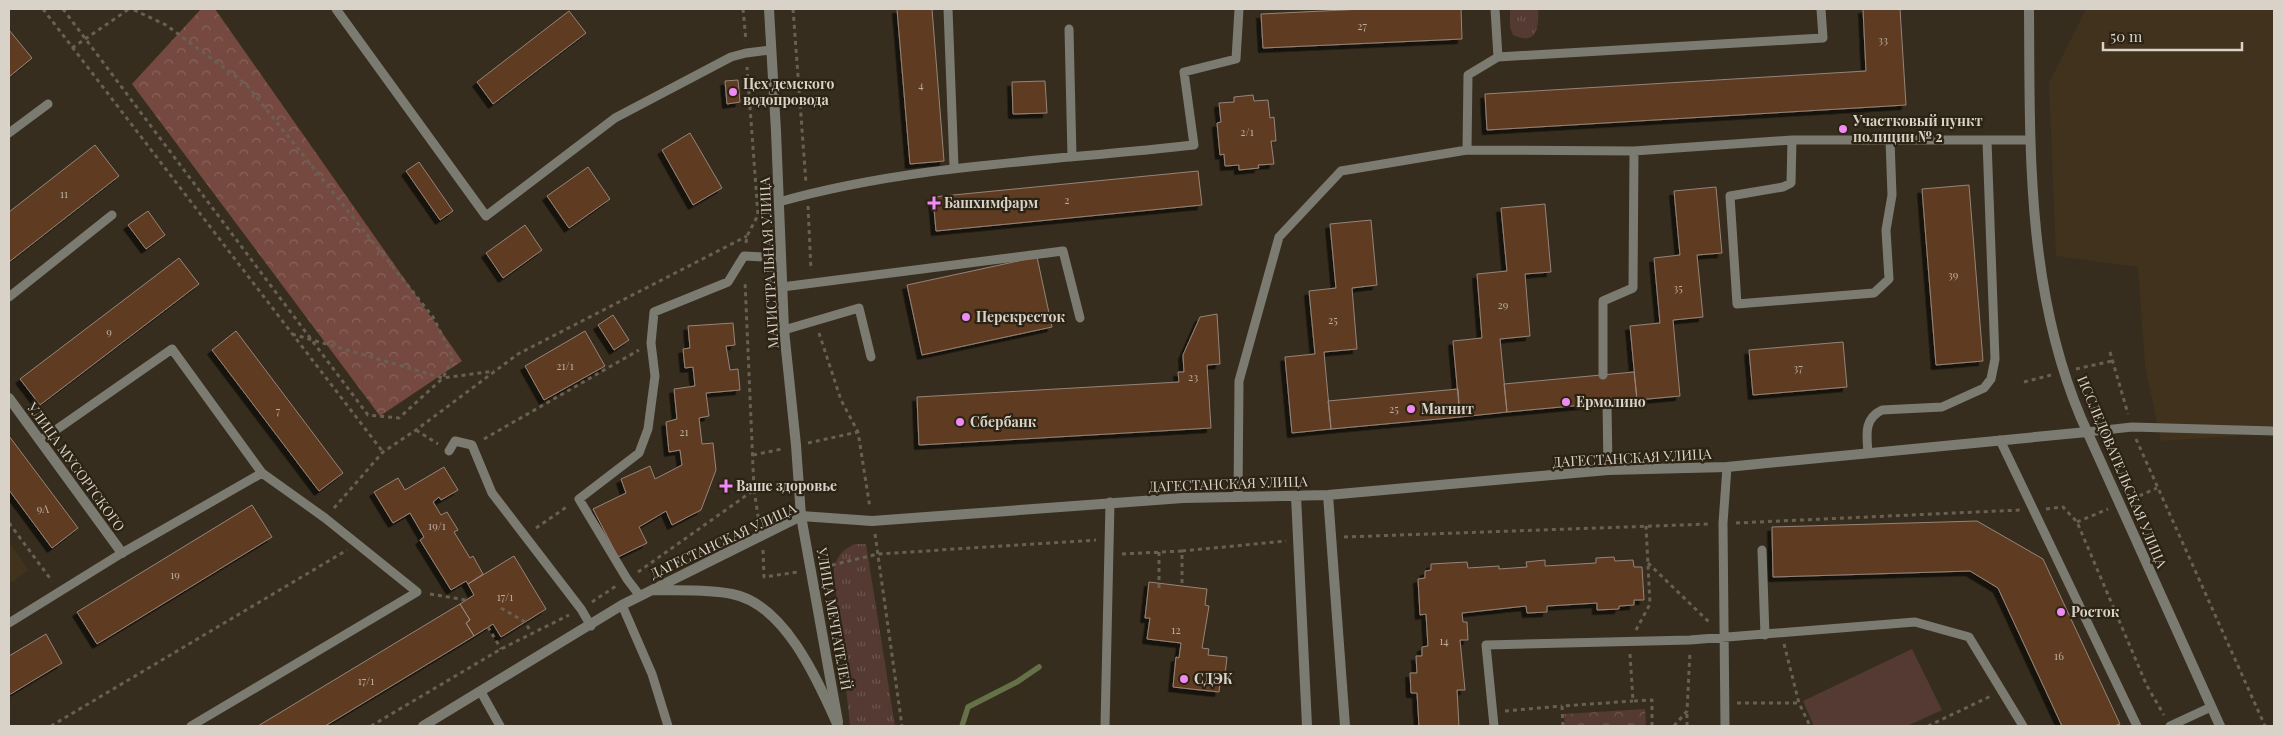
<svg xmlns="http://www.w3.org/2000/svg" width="2283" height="735" viewBox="0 0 2283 735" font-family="'Playfair Display',serif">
<defs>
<pattern id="grass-tufts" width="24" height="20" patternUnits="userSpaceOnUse" patternTransform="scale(1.25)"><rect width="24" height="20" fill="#553933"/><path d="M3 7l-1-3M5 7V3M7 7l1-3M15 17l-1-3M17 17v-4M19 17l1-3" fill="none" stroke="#6d554f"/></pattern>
<pattern id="forest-crowns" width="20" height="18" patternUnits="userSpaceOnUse" patternTransform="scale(1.25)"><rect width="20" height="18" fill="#754940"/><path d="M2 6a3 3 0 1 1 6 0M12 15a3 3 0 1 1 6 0" fill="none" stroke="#88625a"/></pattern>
<pattern id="park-crowns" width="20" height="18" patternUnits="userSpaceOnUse" patternTransform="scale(1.25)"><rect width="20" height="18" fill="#553933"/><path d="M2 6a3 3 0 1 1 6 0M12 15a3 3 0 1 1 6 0" fill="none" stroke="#6d554f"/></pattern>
<filter id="shadow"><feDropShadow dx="-4.5" dy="4.5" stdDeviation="0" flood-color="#0009"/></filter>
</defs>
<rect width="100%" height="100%" fill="#362d1e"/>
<path fill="#40321d" d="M2086,9H2274V428L2234,436L2161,441L2145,366L2138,267L2056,256L2049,83Z
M9,542L29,570L9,584Z"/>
<path fill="url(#grass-tufts)" d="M1510,9H1538C1539,28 1537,46 1513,35L1510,27Z
M855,544H866L895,726H850L834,575C835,558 840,551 855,544Z"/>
<path fill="url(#forest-crowns)" d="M201,9H215L462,361L380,416L132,84Z"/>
<path fill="url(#park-crowns)" d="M1645,709L1646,726H1565L1564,714Z"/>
<path fill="#553933" d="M1912,649L1942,710L1907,726H1814L1803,701Z"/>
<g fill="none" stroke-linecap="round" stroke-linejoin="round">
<path stroke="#657248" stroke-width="5.5" d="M962,726L968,707L1017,682L1039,667"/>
</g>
<path fill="#5f3b22" stroke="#968478" filter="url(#shadow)" d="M897,9H932L944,161L910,164Z
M1365,9H1461L1462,39L1263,48L1261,14Z
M1863,9H1900L1906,105L1487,130L1485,94L1866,71Z
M569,11L586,33L493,104L477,82Z
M9,30L32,58L9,77Z
M738,80L740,102L727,104L725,81Z
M1045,81L1047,113L1013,114L1012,82Z
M1253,95L1254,101L1268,100L1270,118L1274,117L1276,141H1271L1274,164L1258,165L1259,168L1239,170V165L1225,166L1224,154L1220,155L1217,123L1221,122L1219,103L1234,102V97Z
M690,133L722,188L693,205L662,150Z
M95,145L119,176L9,262V212Z
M419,162L453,211L440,220L406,171Z
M588,167L610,199L569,228L547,196Z
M1198,171L1202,205L936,231L933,197Z
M1969,185L1983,361L1936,365L1922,189Z
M1716,187L1722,253L1697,255L1703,317L1673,320L1680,396L1637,400L1630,326L1660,323L1654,258L1680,255L1674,191Z
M1545,204L1551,272L1525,274L1530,336L1500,339L1507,412L1460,417L1453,341L1482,338L1477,274L1507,271L1501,208Z
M148,211L165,235L146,249L128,225Z
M1371,220L1377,285L1352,288L1357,349L1324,352L1331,429L1292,433L1285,357L1315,354L1309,291L1336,288L1330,224Z
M525,225L542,250L503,278L486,253Z
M1037,257L1052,327L922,355L907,285Z
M179,258L199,284L40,405L20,379Z
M1217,314L1220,364L1207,365L1211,428L919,445L917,397L1179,382L1178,372H1184L1183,355L1200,317Z
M613,315L629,340L614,350L598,325Z
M733,323L735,345L726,346L730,370L738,369L740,390L706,393L709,416L699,418L702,444L713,443L716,470L701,510L672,525L666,511L639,527L647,543L618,557L593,509L626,493L621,479L650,466L655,479L682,465L680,450L669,452L666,422L677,419L674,389L695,386L693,367L685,368L683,349L690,348L688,326Z
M236,331L343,473L319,491L212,350Z
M585,331L605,366L544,400L525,366Z
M1843,342L1847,387L1753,395L1749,350Z
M1634,372L1637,400L1507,412L1504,384Z
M1458,389L1460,417L1331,429L1328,401Z
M9,436L78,528L52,548L9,490Z
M444,467L458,490L441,500L439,497L433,502L441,515L447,512L458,530L454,532L470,558L473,556L483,574L468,584L466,581L451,590L420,540L424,537L410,513L393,523L374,492L398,478L405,490Z
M252,505L272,537L97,644L77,612Z
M1977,521L2043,559L2120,724L2114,726H2062L1998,588L1970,571L1773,577L1772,527Z
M514,556L546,609L501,637L493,624L474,636L466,623L470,620L460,604L474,595L468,584Z
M1614,557L1615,561L1633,560L1634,567H1642L1644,600H1634V605L1619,606V609L1597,610V603L1547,606V612L1527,613L1526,606L1462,613L1463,622H1467L1468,640H1460L1465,690H1457L1459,726H1419L1417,693H1411L1410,673H1417L1416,656H1422V647L1428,646L1426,614L1420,615L1418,579L1425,578V571L1431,570V564L1467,562L1468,568L1499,566V569L1527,567L1526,562L1545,560V566L1596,563V558Z
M1149,582L1207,589L1205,605L1209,606L1202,648L1209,649L1208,655L1227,657L1225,675L1221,674L1219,692L1173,687L1176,657L1179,658L1181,643L1147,639L1150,618H1145Z
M460,604L470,620L466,623L474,636L325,726H258Z
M46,634L62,663L9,695V656Z"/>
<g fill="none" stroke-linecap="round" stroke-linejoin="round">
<path stroke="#686053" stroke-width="3" stroke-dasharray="4 4" stroke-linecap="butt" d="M43,9L383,452
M63,9L368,415L399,418L443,378L453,357L433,317L246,84L166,25L132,9
M743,9L746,41
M793,9L806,183
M72,48L129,9
M808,206L811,270
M746,243L747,236L758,215L747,67
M819,333L841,400L858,432L870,508
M292,334L443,378L494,371
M2110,352L2128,414
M2076,369L2112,361
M2024,382L2051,375
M416,430L438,444
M484,439L639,350
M2136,439L2265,726
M808,443L858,432
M753,455L782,449
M754,490L759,522
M2132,499L2157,488
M334,508L383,452L416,430L518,354L747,236
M2046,509L2063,507L2077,522L2147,686L2164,715
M2077,522L2108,509
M9,523L52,581
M1736,523L2020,510
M536,528L568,506
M875,534L902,726
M1344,537L1710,524
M763,550L764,577L798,572
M1182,551L1286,541
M1159,552V590
M1122,554L1182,551V586
M1648,563L1710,623
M824,567L878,554L1096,540
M638,572L754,490L745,281
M430,594L466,600
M592,602L616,586
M501,608L525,622L532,634
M488,627L501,649
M1636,630L1650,604L1646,526
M1784,644L1799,703L1810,726
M1630,654L1633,701L1652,700V726
M1737,703H1799
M1505,711L1562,706
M51,726L347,550
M371,726L501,649L569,615
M1563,726L1562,706L1633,701
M1674,726L1687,711L1690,652
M1687,726V711
M1928,726L1991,696"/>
<path stroke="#7c7b72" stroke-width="9" d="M336,9L486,216L615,118L731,57L746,53L771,50
M948,9L954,167
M1495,9L1498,57
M1069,29L1072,157
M9,133L48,104
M1792,140L1791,183L1783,187L1730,196L1737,304L1874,293L1889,279L1886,230L1892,195L1890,140
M1467,150L1468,75L1498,57L1823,38L1821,9
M779,202C914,164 1055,161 1194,145L1184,72L1236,59L1239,9
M782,287L1063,251L1080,318
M9,297L112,215
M784,330L859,308L871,357
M1603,375V301L1633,288L1634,151
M1607,403L1608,470
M2087,432L2132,427L2274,431
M2000,440L2137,726
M40,441L172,349L262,473L325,518L417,592L191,726
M449,451L455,441L472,445L492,493L581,609L591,626
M1868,453C1867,436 1863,419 1882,410L1942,407L1984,388L1991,379L1995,359L1987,141
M1238,496L1239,381L1279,237L1341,171L1467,150L1634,151L1792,140H2030
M1762,550L1765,635
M640,596L627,579L579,499L639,453L648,429L655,376L651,343L654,312L728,282L744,256L781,258
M622,605L652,674L668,726
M9,623L122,553L262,473
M481,692L500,726
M1105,726L1110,502
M1494,726L1486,645L1690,640L1915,622L1969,637L2023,726
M1725,726L1723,523L1727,467
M2170,726L2211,707"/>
<path stroke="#7c7b72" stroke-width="10" d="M2029,9C2030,147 2026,288 2081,418L2220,726
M9,398L122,553
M1328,495L1345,726
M1296,496L1307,726
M838,722L801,516L872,521L1183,498L1328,495L1608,470L1727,467L2087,432"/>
<path stroke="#7c7b72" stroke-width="10" d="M652,590C678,591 706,589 732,594C785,604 818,681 838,726
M423,726L622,605L801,516L796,445L784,330L776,131L769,9"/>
</g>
<g fill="#f08bf5" stroke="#2c2314" stroke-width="2">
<circle cx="733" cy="92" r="5"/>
<circle cx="1843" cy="129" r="5"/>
<path d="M931.5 195.5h5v5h5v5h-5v5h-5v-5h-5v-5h5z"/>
<circle cx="966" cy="317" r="5"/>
<circle cx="1566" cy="402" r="5"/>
<circle cx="1411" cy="409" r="5"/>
<circle cx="960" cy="422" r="5"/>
<path d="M723.5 478.5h5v5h5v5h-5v5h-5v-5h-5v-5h5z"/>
<circle cx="2061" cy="612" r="5"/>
<circle cx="1184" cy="679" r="5"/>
</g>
<g text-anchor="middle" stroke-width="4.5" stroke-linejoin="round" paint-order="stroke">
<g font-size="11" fill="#baac9e">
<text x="1362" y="30">27</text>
<text x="1883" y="44">33</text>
<text x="921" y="89">4</text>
<text x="1247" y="136">2/1</text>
<text x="64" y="198">11</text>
<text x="1067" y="204">2</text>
<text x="1953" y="279">39</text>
<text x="1678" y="292">35</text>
<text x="1503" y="309">29</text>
<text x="1333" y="324">25</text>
<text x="109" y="336">9</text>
<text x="565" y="370">21/1</text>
<text x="1798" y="372">37</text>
<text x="1193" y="381">23</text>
<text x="1394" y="413">25</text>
<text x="278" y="415">7</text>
<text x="684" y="436">21</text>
<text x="43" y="513">9А</text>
<text x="437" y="530">19/1</text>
<text x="175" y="579">19</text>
<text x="505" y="601">17/1</text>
<text x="1176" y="634">12</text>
<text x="1444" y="645">14</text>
<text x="2059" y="660">16</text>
<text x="366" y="685">17/1</text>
</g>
<g font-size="14" font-weight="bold" fill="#d8d2c8" stroke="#2c2314" text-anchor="start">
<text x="743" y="89">Цех демского<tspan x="743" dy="16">водопровода</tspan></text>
<text x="1853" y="126">Участковый пункт<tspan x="1853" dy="16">полиции № 2</tspan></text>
<text x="944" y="208">Башхимфарм</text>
<text x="976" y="322">Перекресток</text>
<text x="1576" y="407">Ермолино</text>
<text x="1421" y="414">Магнит</text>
<text x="970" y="427">Сбербанк</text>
<text x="736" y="491">Ваше здоровье</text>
<text x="2071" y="617">Росток</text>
<text x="1194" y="684">СДЭК</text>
</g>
<g font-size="14" fill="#d8d2c8" stroke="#2c2314">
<text transform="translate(769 263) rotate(-93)" y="5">МАГИСТРАЛЬНАЯ УЛИЦА</text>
<text transform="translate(1632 458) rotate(-3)" y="5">ДАГЕСТАНСКАЯ УЛИЦА</text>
<text transform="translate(76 467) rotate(54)" y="5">УЛИЦА МУСОРГСКОГО</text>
<text transform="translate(2122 472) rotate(67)" y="5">ИССЛЕДОВАТЕЛЬСКАЯ УЛИЦА</text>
<text transform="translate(1228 484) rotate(-2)" y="5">ДАГЕСТАНСКАЯ УЛИЦА</text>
<text transform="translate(723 541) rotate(-25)" y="5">ДАГЕСТАНСКАЯ УЛИЦА</text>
<text transform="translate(834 619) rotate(80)" y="5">УЛИЦА МЕЧТАТЕЛЕЙ</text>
</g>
</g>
<rect width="2283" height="735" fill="none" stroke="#d8d2c8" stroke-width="20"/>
<path d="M2103 42v8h139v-8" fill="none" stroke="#d8d2c8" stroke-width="2.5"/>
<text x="2110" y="42" font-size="15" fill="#d8d2c8" stroke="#2c2314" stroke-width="4" paint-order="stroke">50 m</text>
</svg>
